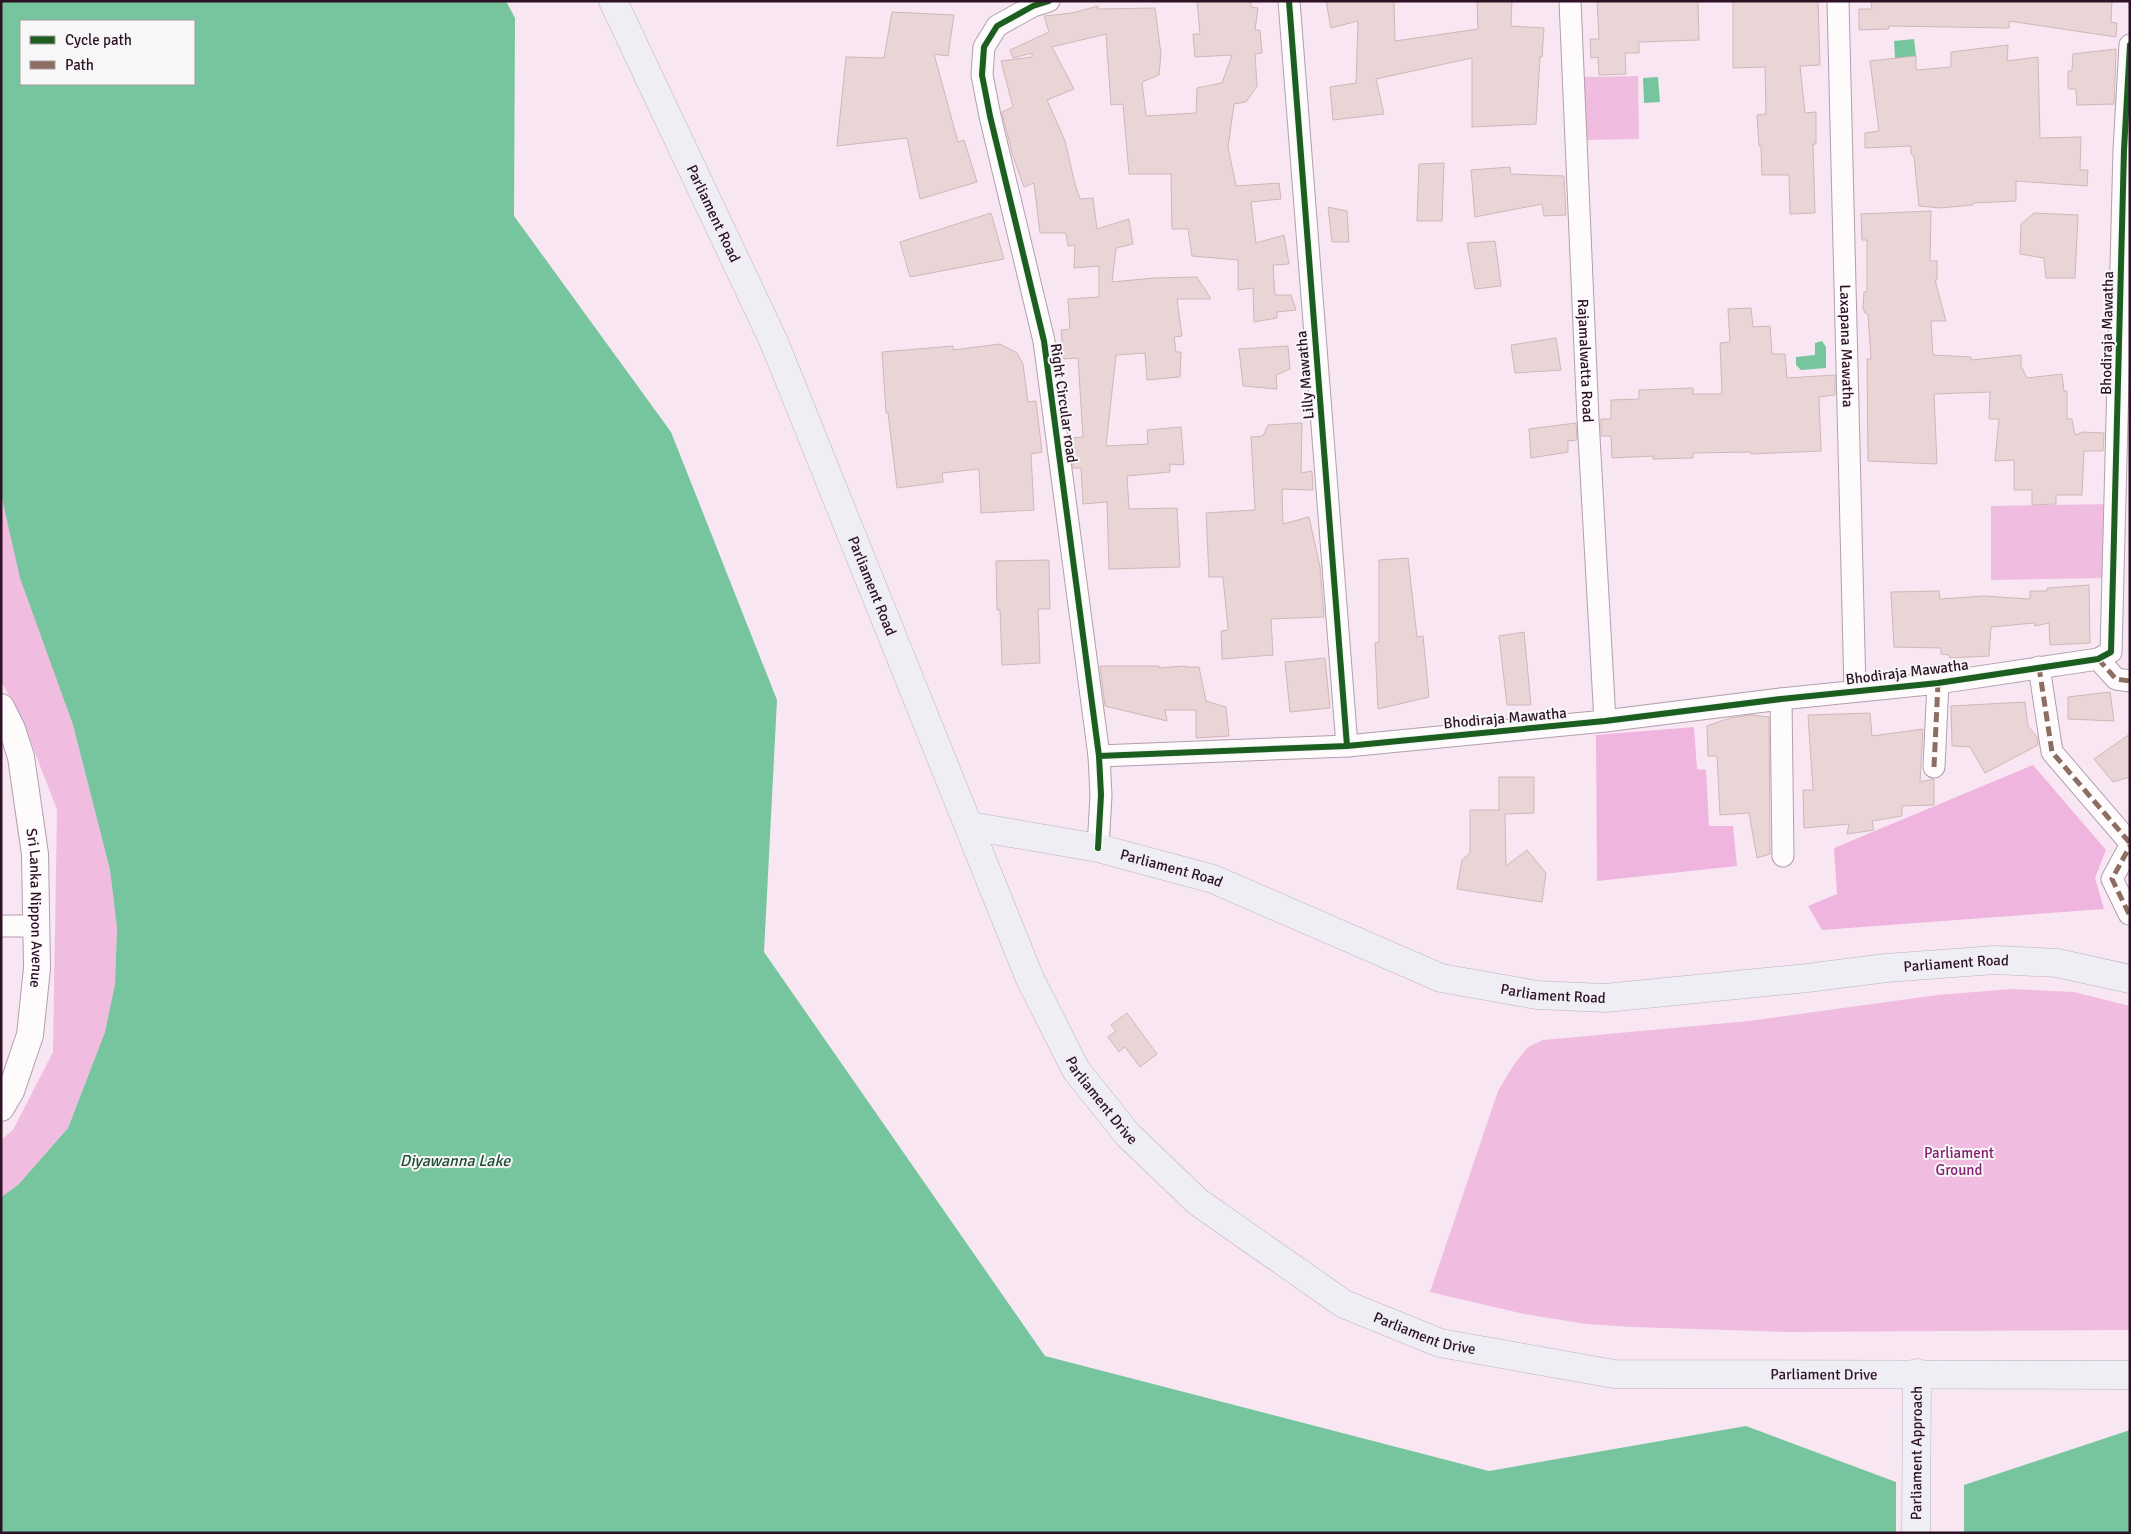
<svg xmlns="http://www.w3.org/2000/svg" width="2131" height="1534" viewBox="0 0 2131 1534" font-family="Signika,sans-serif">
<rect width="100%" height="100%" fill="#f8e7f2"/>
<path fill="#f0bde0" d="M1638,76L1639,139L1585,140L1584,77Z
M1,494L21,578L73,725L110,870L117,928L115,984L105,1032L68,1128L18,1185L1,1197V1140L13,1130L53,1052L57,810L24,724L1,681Z
M2112,504L2109,578L1991,580V506Z
M2012,989L2074,992L2130,1006V1330L1787,1332L1632,1327L1586,1324L1524,1314L1430,1292L1498,1091L1513,1066L1528,1047L1543,1040L1749,1021L1937,995Z"/>
<path fill="#efb5de" d="M1694,727L1697,769L1706,770L1709,826H1733L1737,866L1597,881L1596,735Z
M2033,765L2106,850L2095,878L2104,909L1822,930L1808,906L1837,894L1834,848Z"/>
<path fill="#77c59f" fill-rule="evenodd" d="M1,1H506L515,18L514,216L671,432L777,700L764,952L1045,1356L1489,1471L1746,1426L1896,1482V1533H1V1197L18,1185L68,1128L105,1032L115,984L117,928L110,870L73,725L20,578L1,494ZM194,21V84H21V21Z
M1914,39L1916,56L1895,59L1894,41Z
M1658,77L1660,102L1644,103L1643,78Z
M1822,341L1826,347V368L1801,370L1796,365V357L1815,355V343Z
M2130,1430V1533H1964V1485Z"/>
<path fill="#ead5d6" stroke="#ceb7b7" d="M1197,1H1251V7L1258,8L1255,30H1260L1262,53L1255,54L1257,86L1246,102L1234,104L1228,147L1236,186L1279,183L1281,199L1251,202L1256,243L1284,235L1289,264L1273,265L1275,295H1291L1296,310L1277,312V318L1254,322L1253,288L1238,290V260L1192,256L1188,229H1172L1171,174H1129L1123,104L1111,105L1106,34L1052,47L1074,89L1047,100L1065,141L1075,184L1080,199L1093,198L1097,229L1129,219L1133,244L1116,248L1112,282L1154,278L1197,277L1211,299H1177L1182,336L1174,337L1176,352H1181L1180,377L1147,380L1145,353L1116,355L1106,446L1148,444L1147,430L1181,427L1184,465L1170,464V472L1127,476L1129,509L1177,508L1180,567L1109,569L1107,502L1083,504L1081,468H1073L1072,438L1083,437L1078,358L1064,359L1061,330L1070,329L1068,299L1099,297V266L1074,268L1075,245L1068,246L1066,233H1040L1034,183L1024,187L1013,156L1002,113V112L1013,107L1001,61L1032,57V53L1013,58L1010,50L1049,32L1044,16L1072,13L1098,6V9L1155,8L1161,54L1159,75L1142,82L1146,116L1196,113L1197,88L1222,83L1232,55L1195,57L1193,34H1200Z
M1326,1H1394L1395,41L1478,29L1477,1H1512L1511,26L1544,28L1542,57H1540L1536,124L1472,127V58L1376,79L1384,114L1333,120L1330,87L1356,83L1358,21L1331,28Z
M1597,1H1698L1699,40L1639,42V53H1625L1626,74L1599,75L1598,57L1591,58L1590,39H1599Z
M1733,1H1818L1820,65L1800,66L1805,113L1816,112V144H1813L1815,213L1790,214L1789,175H1762L1761,146H1759L1757,115L1766,114L1765,67L1733,68Z
M1871,1H2112L2111,22L2117,23L2116,37L2009,21V28L1889,26V29L1859,30V9H1872Z
M892,12L954,15L948,56L934,54L958,142L964,140L977,182L920,199L907,138L837,146L846,57L884,58Z
M2008,45L2007,61L2038,57L2040,138L2081,137L2080,170H2088L2087,186L2016,181V201L1973,203V205L1940,208L1919,206L1914,157L1911,154V146L1865,148V133L1879,131L1870,61L1916,56V70L1951,67V52Z
M2116,49L2114,104L2077,105L2076,89H2068V71H2072L2073,54Z
M1444,163L1442,221H1417L1419,164Z
M1510,167L1511,174L1564,176L1566,215L1544,216L1542,204L1475,217L1471,170Z
M1328,207L1347,211L1349,242H1332Z
M1931,211L1930,261H1937V280H1935L1946,321H1931L1933,355L1971,357V360L2021,355V366L2027,378L2062,374L2064,391H2067V419H2072L2075,435L2083,432L2104,433L2103,451H2084L2082,495H2056V504L2032,505V490H2014V460L1995,461L1999,419H1989L1990,392L1934,394L1937,464L1868,461L1867,359H1871L1868,314L1865,313L1863,308L1864,292H1867V240H1862L1861,214Z
M991,213L1004,259L910,277L900,242Z
M2034,213L2078,215L2075,278H2046L2044,258L2020,254L2021,224Z
M1495,241L1501,286L1475,289L1467,243Z
M1751,308L1753,327L1770,326L1772,354H1785L1787,378L1835,375V395L1819,397L1821,451L1751,454V452L1693,453V458L1653,459V456L1612,458L1611,436H1601V419H1611V400L1639,399V390L1693,388V394H1722L1720,343L1730,342L1728,309Z
M1556,338L1561,370L1515,373L1511,345Z
M1000,344L1017,353L1023,364L1028,402L1036,401L1042,452L1031,454L1034,510L981,513L979,469L942,473L943,482L897,488L888,413H886L882,352L953,346V350Z
M1288,346L1290,369L1276,375L1277,389L1243,386L1239,349Z
M1302,423L1301,473L1312,471L1313,490L1282,489L1283,524L1309,517L1320,567L1324,617L1271,619L1273,655L1222,659L1221,631L1228,630L1223,577H1209L1206,513L1255,510L1251,437L1263,436L1268,425Z
M1576,423L1577,440L1568,441V452L1531,458L1529,429Z
M1408,558L1417,637L1423,636L1429,697L1378,709L1375,643L1379,642V560Z
M1049,560L1050,609H1038L1040,663L1002,665L1000,610H997L996,561Z
M2089,585L2090,643L2050,645L2049,623L2035,626L2034,623L1991,627L1989,656L1950,658L1949,655L1941,654V648L1894,647L1891,592L1939,591L1940,599L1984,596L2030,599V591H2047V588Z
M1524,632L1531,705H1507L1499,636Z
M1325,658L1330,708L1290,712L1285,662Z
M1100,666H1159V668L1185,666V667H1199L1206,701L1226,707L1229,736L1196,738V710H1165L1167,721L1105,706Z
M2110,692L2114,721L2068,719V697Z
M2025,702L2028,726L2037,737L2038,745L1985,773L1970,747L1952,746L1951,706Z
M1870,713L1872,736L1923,729L1920,782L1934,779V805L1902,806V816L1872,821L1874,830L1847,834L1849,824L1804,828L1803,790H1813L1808,715Z
M1752,715L1769,717L1770,854L1757,858L1749,813L1720,815L1717,756H1708L1707,726L1730,718Z
M2130,734V777L2113,782L2094,759Z
M1499,777H1534V813L1505,814L1506,866L1527,850L1546,873L1542,902L1457,889L1462,860L1470,853V810H1499Z
M1127,1013L1157,1054L1140,1067L1125,1047L1119,1052L1108,1037L1116,1031L1111,1025Z"/>
<g fill="none" stroke-linecap="round" stroke-linejoin="round">
<defs>
<g id="minor">
<path d="M1049,1L1033,6L997,26L984,47L982,75L990,116L1044,341L1099,756L1101,795L1098,848"/>
<path d="M1289,1L1347,746"/>
<path id="s1" d="M1570,1L1588,419L1605,721"/>
<path id="s2" d="M1838,1L1855,691"/>
<path d="M2098,659L2116,679L2130,681"/>
<path d="M2039,667L2052,752L2130,843"/>
<path d="M1781,699L1783,856"/>
<path d="M1099,756L1347,746L1605,721L1781,699L1938,683L2098,659L2111,652L2124,150L2130,45"/>
<path d="M1934,767L1938,683"/>
<path d="M2129,914L2112,879L2130,846"/>
<path d="M1,926H37"/>
</g>
<g id="tertiary">
<path id="s3" d="M1,707L12,729L21,757L35,854L37,968L30,1035L11,1091L1,1108"/>
</g>
<g id="primary">
<path id="s4" d="M613,1L774,342L1030,979L1076,1070L1128,1135L1198,1202L1344,1304L1440,1343L1614,1374L2130,1375"/>
<path id="s5" d="M970,826L1098,848L1213,879L1441,978L1537,995L1605,998L1807,978L1886,968L1995,960L2057,963L2130,979"/>
<path id="s6" d="M1916,1533L1917,1373"/>
</g>
</defs>
<use href="#minor" stroke="#b39ead" stroke-width="23"/>
<use href="#tertiary" stroke="#b39ead" stroke-width="28"/>
<use href="#primary" stroke="#bab2c0" stroke-width="29"/>
<use href="#minor" stroke="#fefbfd" stroke-width="21"/>
<use href="#tertiary" stroke="#fefbfd" stroke-width="26"/>
<use href="#primary" stroke="#f0eef5" stroke-width="28"/>
<path stroke="#8d6e63" stroke-width="5" stroke-dasharray="10 5" stroke-linecap="butt" d="M2098,659L2116,679L2130,681
M2039,667L2052,752L2130,843
M1934,767L1938,683
M2129,914L2112,879L2130,846"/>
<defs>
<path id="cycleway" d="M1049,1L1033,6L997,26L984,47L982,75L990,116L1044,341L1099,756L1101,795L1098,848
M1289,1L1347,746
M1099,756L1347,746L1605,721L1781,699L1938,683L2098,659L2111,652L2124,150L2130,45"/>
</defs>
<use href="#cycleway" stroke="#f7f7f7" stroke-width="9"/>
<use href="#cycleway" stroke="#1b5e20" stroke-width="6"/>
</g>
<g text-anchor="middle" stroke-width="4" stroke-linejoin="round" paint-order="stroke">
<g font-size="15" fill="#2d1226" stroke="#f7f7f7">
<text dy="5" stroke="none"><textPath href="#s4" startOffset="235">Parliament Road</textPath></text>
<text transform="translate(2107 333) rotate(-89)" y="5">Bhodiraja Mawatha</text>
<text dy="5" stroke="none"><textPath href="#s2" startOffset="345">Laxapana Mawatha</textPath></text>
<text dy="5" stroke="none"><textPath href="#s1" startOffset="360">Rajamalwatta Road</textPath></text>
<text transform="translate(1305 375) rotate(-95)" y="5">Lilly Mawatha</text>
<text transform="translate(1064 403) rotate(82)" y="5">Right Circular road</text>
<text dy="5" stroke="none"><textPath href="#s4" startOffset="640">Parliament Road</textPath></text>
<text transform="translate(1907 672) rotate(-7)" y="5">Bhodiraja Mawatha</text>
<text transform="translate(1505 718) rotate(-5)" y="5">Bhodiraja Mawatha</text>
<text dy="5" stroke="none"><textPath href="#s5" startOffset="206">Parliament Road</textPath></text>
<text dy="5" stroke="none"><textPath href="#s3" startOffset="206">Sri Lanka Nippon Avenue</textPath></text>
<text dy="5" stroke="none"><textPath href="#s5" startOffset="1016">Parliament Road</textPath></text>
<text dy="5" stroke="none"><textPath href="#s5" startOffset="611">Parliament Road</textPath></text>
<text dy="5" stroke="none"><textPath href="#s4" startOffset="1205">Parliament Drive</textPath></text>
<text dy="5" stroke="none"><textPath href="#s4" startOffset="1610">Parliament Drive</textPath></text>
<text dy="5" stroke="none"><textPath href="#s4" startOffset="2014">Parliament Drive</textPath></text>
<text dy="5" stroke="none"><textPath href="#s6" startOffset="80">Parliament Approach</textPath></text>
</g>
<g font-size="15" fill="#871d71" stroke="#f7f7f7">
<text x="1959" y="1158">Parliament<tspan x="1959" dy="17">Ground</tspan></text>
</g>
<g font-size="16" font-style="italic" fill="#1f4e35" stroke="#f7f7f7">
<text x="455" y="1166">Diyawanna Lake</text>
</g>
</g>
<rect width="2131" height="1534" fill="none" stroke="#2d1226" stroke-width="5"/>
<rect x="20" y="20" width="175" height="65" fill="#f7f7f7" stroke="#a69ba3"/>
<rect x="30" y="36" width="25" height="8" fill="#1b5e20" stroke="#a69ba3"/>
<text x="65" y="45" font-size="15" fill="#2d1226">Cycle path</text>
<rect x="30" y="61" width="25" height="8" fill="#8d6e63" stroke="#a69ba3"/>
<text x="65" y="70" font-size="15" fill="#2d1226">Path</text>
</svg>
